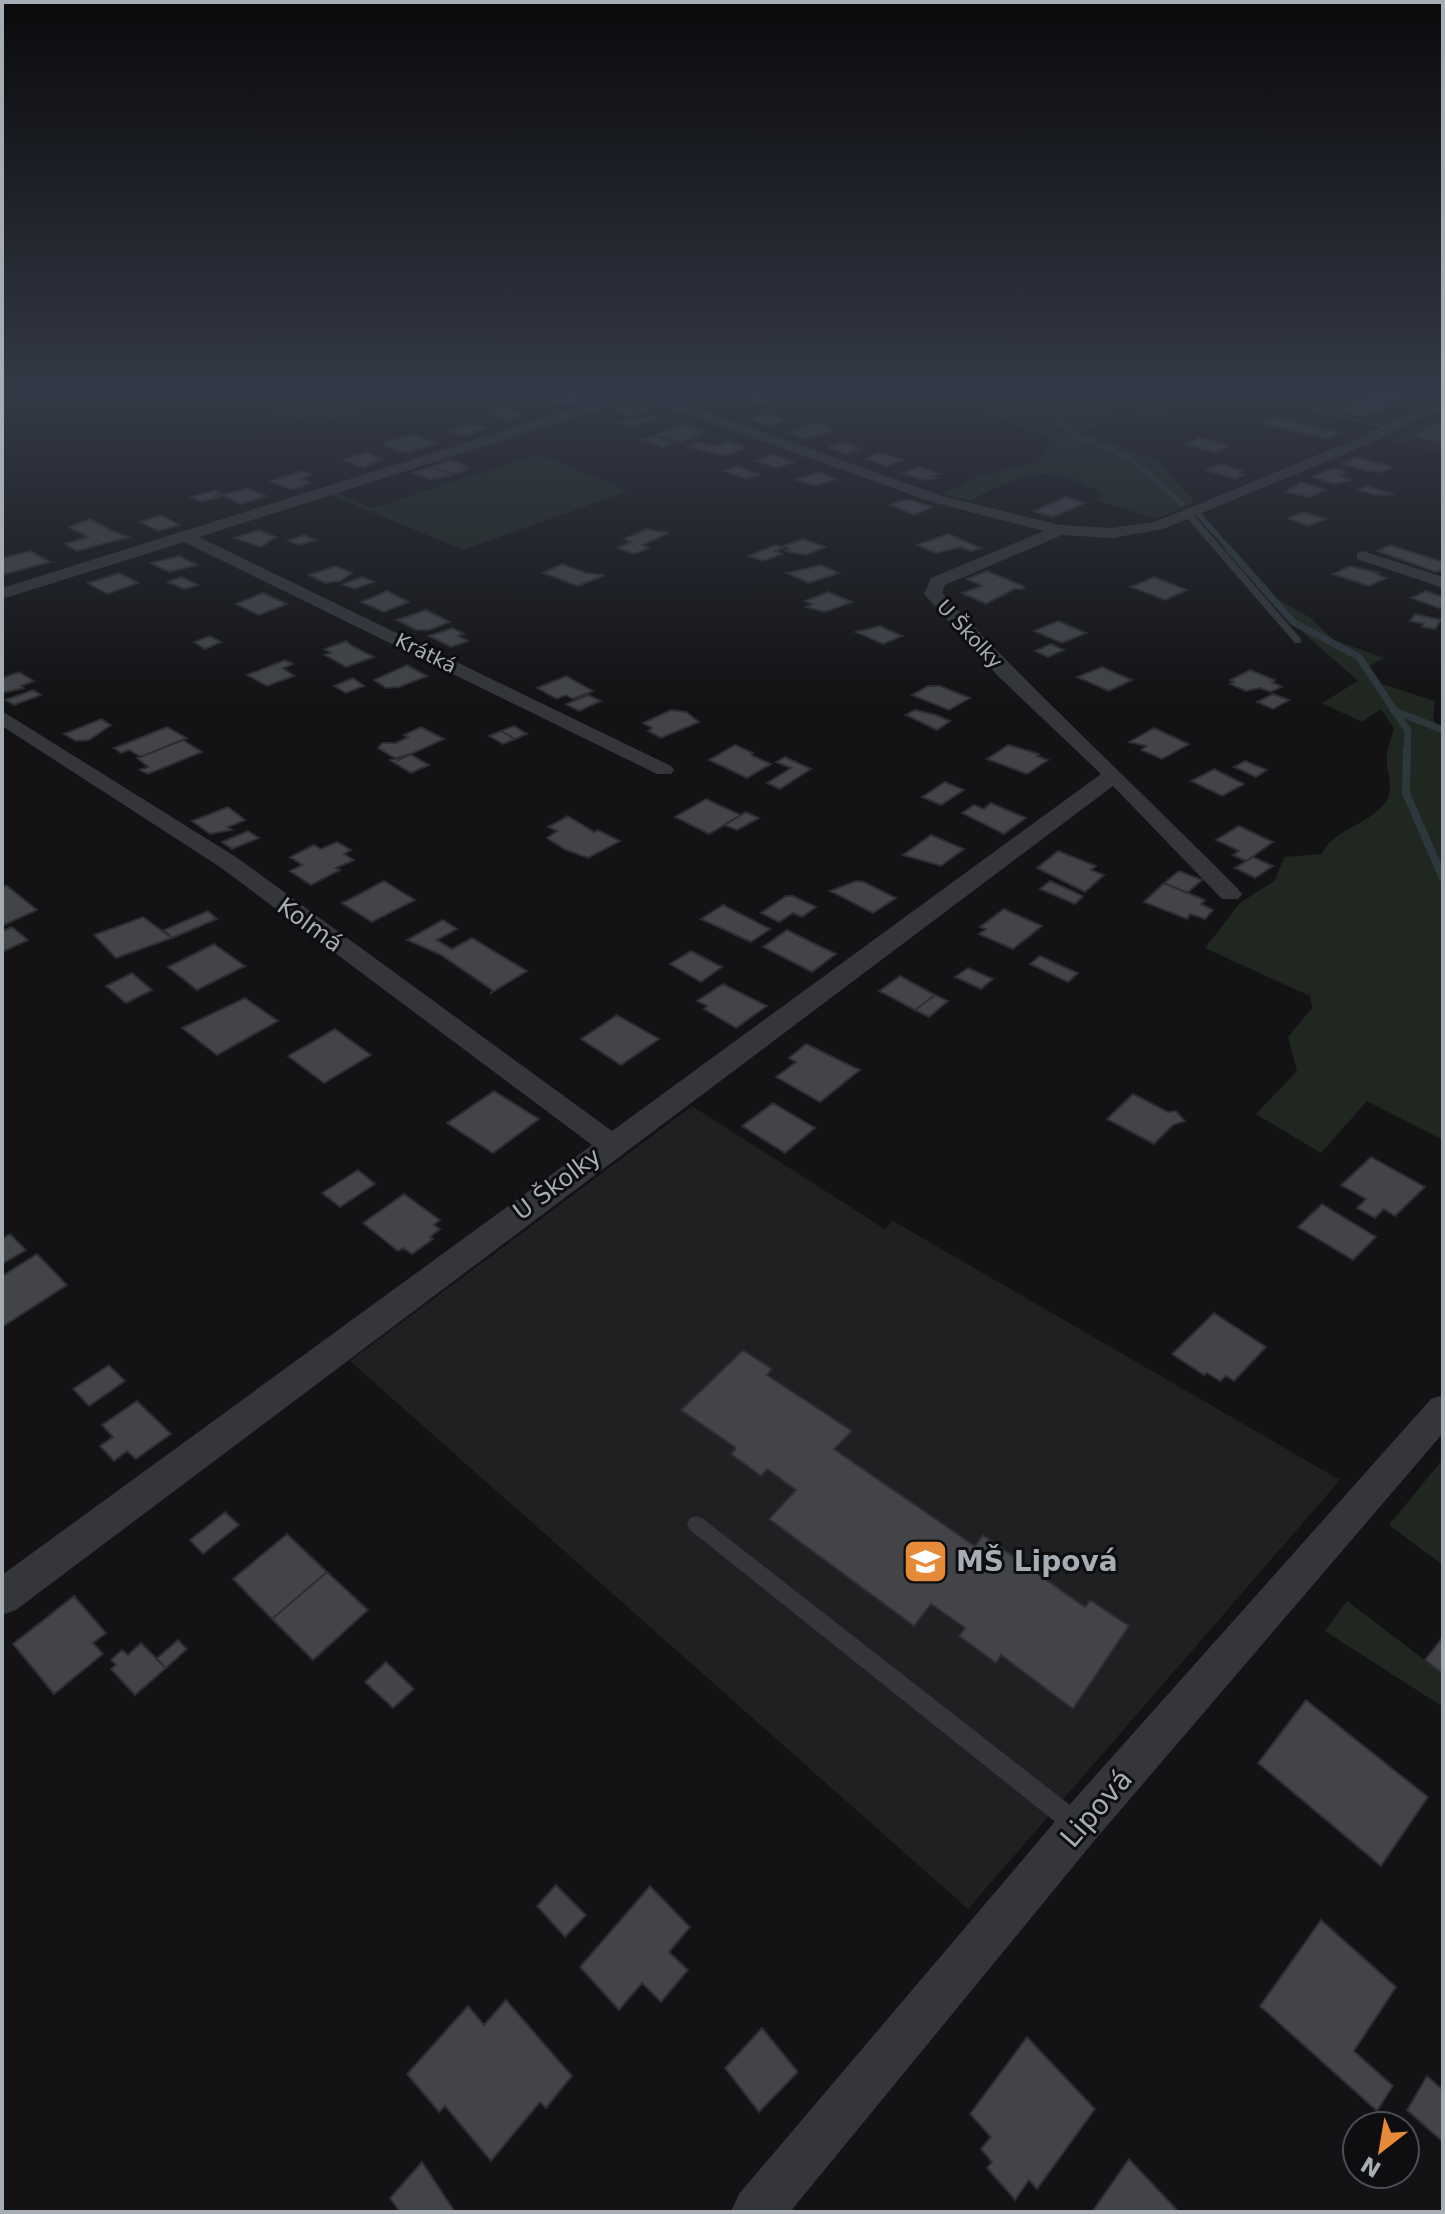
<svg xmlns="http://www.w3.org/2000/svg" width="1445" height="2214" viewBox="0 0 1445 2214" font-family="'DejaVu Sans',sans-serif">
<rect width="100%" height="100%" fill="#131315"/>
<path fill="#1f2022" d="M1442,412L1443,454L1385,440Z
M692,1106L885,1229L893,1221L1340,1480L968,1909L350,1361Z"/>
<path fill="#202720" d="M96,390H441L315,425L226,397L140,410L82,409L84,397Z
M947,390H1154L1175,404L1164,409L1165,414C1152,423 1139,414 1127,407L1110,414L1087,432L1157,461L1195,502L1156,519L1096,500L1103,494C1046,460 1024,474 969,501L942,494L977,476L1036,463L1044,457L1051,440L942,393Z
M539,454L628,491L463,550L331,495L337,493L372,508Z
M1276,598L1309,617L1334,640L1384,658L1369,666L1382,684L1435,701L1433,719L1443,735V1140L1367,1101L1321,1153L1256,1114L1297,1071L1288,1037L1312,1008L1310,996L1205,948L1240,903L1274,881L1285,857L1322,854C1333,829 1367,826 1385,803C1396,789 1385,771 1387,754C1388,746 1392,737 1394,729L1381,709L1362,722L1322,703L1358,681C1328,653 1298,631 1271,601Z
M1443,1459V1565L1389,1525Z
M1347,1601L1443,1674V1707L1325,1631Z"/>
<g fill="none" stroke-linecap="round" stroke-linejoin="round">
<path stroke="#2d383d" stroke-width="5" d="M1043,390C1057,444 1097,437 1135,463C1152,475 1166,491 1182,504
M1199,515L1230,550"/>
<path stroke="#2d383d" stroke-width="7" d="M1228,548L1293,622L1359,657L1408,731L1407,751
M1393,710L1443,730"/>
<path stroke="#2d383d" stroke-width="8" d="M1407,749L1406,793L1443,878"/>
</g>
<path fill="#424448" stroke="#2d2e31" stroke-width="2" d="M1382,390H1399L1413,394L1389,405L1363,399Z
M574,394L588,399L563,405L551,401Z
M759,394L775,399L772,400L776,401L758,406L744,399Z
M1363,399L1389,405L1364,417L1338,410Z
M630,405L648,411L631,416L613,410Z
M504,406L521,412L523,414L510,421L486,411Z
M765,414H772L785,421L769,426L749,419Z
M652,416L659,418L631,427L617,422Z
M1277,417L1304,424L1292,431L1262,424Z
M1443,421V444L1413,436Z
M816,423L834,430L805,439L786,433Z
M473,424L486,429L463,436L449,431Z
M1304,424L1330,430L1339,433L1328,439L1293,431Z
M685,425L704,432L681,443L656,434Z
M413,434L437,443L408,453L395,451L383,443Z
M652,436L674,443L663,447L642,439Z
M1199,437L1230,446L1216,453L1185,444Z
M729,441L746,448L723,456L685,446L698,442L714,446Z
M844,442L846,443L862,449L847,454L829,447Z
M367,452L382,459L363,468L343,460Z
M877,453L886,454L904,460L887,466L865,459Z
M772,454L794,462L777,468L755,461Z
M1356,457L1393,467L1383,472L1368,471L1342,464Z
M451,460L468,467L462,469L467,470L456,474L432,467Z
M1220,464L1243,471L1238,473L1244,475L1235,479L1206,470Z
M737,466L752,472L760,474L746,479L724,471Z
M432,467L448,473L451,476L429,479L412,473Z
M919,467L939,474L932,476L937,478L922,480L903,473Z
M1333,468L1346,472L1340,475L1351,480L1334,484L1312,477Z
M303,471L312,475L302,479L311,483L301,487L290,489L270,481Z
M818,472L837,479L815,486L796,480Z
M1301,482L1326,490L1310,497L1285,492Z
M1366,486L1394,494L1376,495L1358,490Z
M247,488L266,496L241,504L222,495Z
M215,490L221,494L215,496L219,497L201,502L191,497Z
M1066,497L1085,503L1053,517L1034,511Z
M904,500H910L932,507L914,515L890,505Z
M1304,512L1326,519L1308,526L1288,518Z
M161,515L179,525L158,531L140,522Z
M90,519L110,530L129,537L77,551L65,544L88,537L69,527Z
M647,529L668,533L643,545L649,548L634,554L617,548L631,542L624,539Z
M259,530L276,537L261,547L235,538Z
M948,534L981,548L971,551L961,547L936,553L917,545Z
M304,535L315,540L299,545L288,541Z
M803,539L825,547L806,555L784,551L790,549L784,546Z
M775,545L783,548L775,551L782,554L763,561L749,556Z
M1390,545L1443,562V569L1436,572L1377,551Z
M30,551L50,562L2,575V558Z
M179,556L197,565L169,572L151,563Z
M562,564L586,573L605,575L578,586L543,573Z
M821,565L839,573L808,583L787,573Z
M336,566L352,573L340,581L325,583L309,575Z
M1350,566L1379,573L1376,574L1386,578L1369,586L1333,574Z
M987,571L1023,586L1024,589H1014L986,604L962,593L982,586L967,579Z
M119,573L138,583L107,594L88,583Z
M181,577L198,585L184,589L168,582Z
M362,577L374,582L354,589L343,584Z
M1154,577L1187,590L1165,600L1131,587Z
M387,591L409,602L384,612L361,602Z
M1426,591L1443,597V606L1439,608L1411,598Z
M828,592L852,602L825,612L806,607L812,604L805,601Z
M263,593L287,604L259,615L236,604Z
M426,610L450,622L429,630H416L397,620Z
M1415,614L1441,620L1435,629L1422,627L1424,624L1410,621Z
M1058,621L1086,633L1062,643L1034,631Z
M880,626L902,636L883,644L856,632Z
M452,628L464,634L459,636L468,641L451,647L429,636Z
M210,636L221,642L205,649L194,642Z
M346,641L352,646L374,657L346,667L325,655L331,653L325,649Z
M1051,644L1064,650L1048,657L1035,651Z
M285,660L293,664L283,668L294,676L267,686L247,675Z
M407,665L427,676L399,687L386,688L374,680Z
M1102,667L1132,680L1109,691L1077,677Z
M1250,670L1275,680L1272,682L1282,687L1270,692L1260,688L1246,691L1230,684L1234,682L1230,680Z
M19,672L34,681L21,686L24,688L2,693V678Z
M566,676L593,691L573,699L566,695L557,699L537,688Z
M353,678L364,686L346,693L334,686Z
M928,686H940L970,698L949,710L912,695Z
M33,690L41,695L14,705L5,700Z
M1273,694L1289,700L1273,709L1257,702Z
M588,695L601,701L579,711L566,704Z
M671,710L686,712L699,722L661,738L648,731L652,728L643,723Z
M915,710L936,715L950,721L937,730L906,715Z
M101,719L111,725L89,740L76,741L64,734Z
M514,726L527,734L515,739L501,731Z
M167,727L187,738L141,757L129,750L121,753L114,748Z
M421,727L444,739L398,760L378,748L382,743H396L408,737L404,735Z
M1154,728L1189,744L1162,759L1141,750L1146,746L1129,742Z
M501,731L515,739L503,744L489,736Z
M183,740L202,752L148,774L140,770L148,767L137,758Z
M735,745L753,753L751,755L771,764L747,778L709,760Z
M1008,745L1039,754L1037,756L1048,760L1027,774L987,759Z
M410,754L429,765L411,773L390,760Z
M785,757L811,769L780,789L767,783L791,768L776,762Z
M1245,761L1267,770L1256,777L1234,767Z
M1214,769L1244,784L1222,796L1191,781Z
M945,782L964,790L941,805L922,797Z
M706,799L741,815L709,834L675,817Z
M991,803L1026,818L1004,834L962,813L974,805L984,809Z
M228,807L245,820L228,827L232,830L210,834L192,821Z
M746,812L759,818L737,830L724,825Z
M568,816L594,832L598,830L620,841L588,858L566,850L547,838L557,831L548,827Z
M1239,826L1273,842L1246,861L1233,855L1239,851L1216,840Z
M248,831L259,838L232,849L222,842Z
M931,835L964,849L941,866L903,855Z
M337,842L351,850L344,854L354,860L336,868L340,870L311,885L290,871L302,865L290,857L314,845L321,849Z
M1058,851L1096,866L1091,870L1104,875L1085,892L1037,868Z
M1253,857L1273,866L1255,878L1235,868Z
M1179,871L1202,880L1187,893L1164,883Z
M384,881L415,900L372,922L342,903Z
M856,881L864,882L896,898L873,913L830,891Z
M1050,881L1083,896L1075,904L1040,889Z
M1164,883L1205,900L1201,904L1213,910L1205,919L1190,914L1187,919L1144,902Z
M6,885L37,910L2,926V887Z
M786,896H793L816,907L802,917L793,913L779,922L761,913Z
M723,905L770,929L751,942L701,919Z
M1004,909L1042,926L1013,949L979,934L986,929L980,927Z
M208,911L217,919L172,938L164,930Z
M143,917L172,938L116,958L94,935Z
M443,920L457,929L437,940L452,949L472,938L527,971L491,993L492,990L441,955L407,940Z
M12,927L28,940L2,952V931Z
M787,930L836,954L812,972L763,947Z
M214,944L245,966L197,990L168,967Z
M691,951L722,967L701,982L670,964Z
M1040,956L1078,973L1068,982L1030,964Z
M968,968L993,979L981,989L955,977Z
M132,973L152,990L126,1003L106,986Z
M900,976L935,995L915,1010L879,991Z
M723,984L767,1006L736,1028L704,1009L707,1006L697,1001Z
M935,995L948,1001L929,1017L915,1010Z
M245,998L278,1021L217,1055L182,1028Z
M617,1015L659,1039L621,1065L581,1039Z
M335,1029L371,1055L324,1083L288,1056Z
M806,1044L860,1070L820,1102L776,1077L796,1062L789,1058Z
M494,1091L539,1119L493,1153L447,1123Z
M1133,1094L1168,1112L1176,1111L1185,1121L1173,1125L1154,1144L1107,1119Z
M773,1103L815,1128L785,1153L742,1126Z
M1371,1157L1425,1187L1395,1216L1384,1209L1375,1218L1357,1208L1366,1199L1341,1185Z
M358,1170L375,1184L340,1207L322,1193Z
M404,1194L440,1220L434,1225L440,1229L430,1237L433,1239L412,1254L403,1248L398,1251L363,1223Z
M1322,1204L1376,1237L1353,1260L1298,1227Z
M10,1234L26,1250L2,1264V1239Z
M37,1254L67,1285L2,1327V1276Z
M1214,1313L1266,1347L1234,1381L1226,1376L1220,1381L1207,1373L1204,1375L1172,1354Z
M743,1350L772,1369L767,1375L852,1431L834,1449L975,1546L983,1535L1085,1607L1090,1600L1129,1626L1073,1709L1001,1655L996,1663L959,1636L965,1628L931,1604L914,1626L769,1519L796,1490L767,1469L761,1476L731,1454L736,1448L681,1410Z
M109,1365L125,1381L89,1406L73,1389Z
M137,1401L171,1434L136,1459L127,1451L114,1461L100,1446L113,1437L102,1425Z
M225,1512L239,1525L203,1554L190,1540Z
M287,1534L327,1572L272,1619L233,1579Z
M327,1572L368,1610L313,1660L272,1619Z
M74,1596L106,1633L93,1643L103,1654L54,1694L13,1644Z
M1443,1637V1674L1425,1660Z
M178,1640L187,1649L166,1668L156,1659Z
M141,1643L166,1668L135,1695L111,1669L116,1665L111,1660L122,1650L128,1655Z
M386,1662L414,1689L393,1708L365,1682Z
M1306,1700L1428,1797L1381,1866L1258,1763Z
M556,1885L586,1915L565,1937L537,1906Z
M650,1886L690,1927L669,1952L688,1970L661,2002L642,1983L619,2010L580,1967Z
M1321,1920L1396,1987L1354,2051L1393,2086L1377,2111L1260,2006Z
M506,2000L572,2076L546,2108L540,2102L491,2161L445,2106L439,2112L407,2074L468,2006L484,2025Z
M762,2028L798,2072L759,2112L725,2068Z
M1027,2037L1095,2109L1037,2189L1029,2180L1015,2200L987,2168L992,2162L981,2149L991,2137L970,2114Z
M1427,2076L1443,2090V2142L1407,2110Z
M1129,2159L1179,2212H1092Z
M422,2162L455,2212H400L390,2198Z"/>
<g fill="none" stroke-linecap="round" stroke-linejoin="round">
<path fill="#343639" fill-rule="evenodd" d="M1233,390H1243L1393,428L1390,430Z
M1185,512H1191L1301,639V643H1295L1185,516Z
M696,1516L702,1518L1084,1816L1087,1824L1084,1832L1076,1835L1068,1832L690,1530L687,1524L690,1518Z"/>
<path fill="#343639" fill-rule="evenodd" d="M634,390H653L652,392L942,496L1060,525L1112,528L1154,522L1182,511L1361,437L1443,398V407L1371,443L1163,529L1112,538L1062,535L945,585L942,593C1037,695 1140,790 1238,889L1242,894L1238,899H1222L1113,786L16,1610L2,1615V1575L592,1145L220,867L2,726V711L236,857L612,1131L1101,774L998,676L924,594L931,578L1044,531L932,502L639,397L199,537L671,766L674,770L671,774H657L184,542L2,599V588Z
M1363,551L1443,577V588L1357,559V553Z
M1443,1395V1433L1094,1841L790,2212H731L739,2194L1064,1811L1431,1399Z"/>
</g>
<linearGradient id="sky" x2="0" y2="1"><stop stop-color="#0a0a0c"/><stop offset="0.56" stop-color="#333946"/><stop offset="1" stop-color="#333946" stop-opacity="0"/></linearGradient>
<rect width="1445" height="700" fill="url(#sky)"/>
<defs>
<symbol id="school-square" viewBox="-11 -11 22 22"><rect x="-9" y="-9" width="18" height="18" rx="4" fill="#e68a3a" stroke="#0e0e10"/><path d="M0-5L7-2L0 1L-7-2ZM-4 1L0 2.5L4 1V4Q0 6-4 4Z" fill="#fff"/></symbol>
</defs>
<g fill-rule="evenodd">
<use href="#school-square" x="900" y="1536" width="51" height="51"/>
</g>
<g text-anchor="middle" stroke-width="6" stroke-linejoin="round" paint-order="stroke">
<g font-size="20" fill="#a6adb4" stroke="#0e0e10">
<text transform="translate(970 634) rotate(47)" y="7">U Školky</text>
<text transform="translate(426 653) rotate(26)" y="7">Krátká</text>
</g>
<g font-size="24" fill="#a6adb4" stroke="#0e0e10">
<text transform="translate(310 925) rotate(36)" y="8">Kolmá</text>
<text transform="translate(557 1184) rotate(-37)" y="8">U Školky</text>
</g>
<g font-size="28" font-weight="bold" fill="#a6adb4" stroke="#0e0e10" text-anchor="start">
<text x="956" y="1571">MŠ Lipová</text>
</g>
<g font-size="28" fill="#a6adb4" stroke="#0e0e10">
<text transform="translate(1096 1808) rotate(-49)" y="10">Lipová</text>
</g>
</g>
<rect width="1445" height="2214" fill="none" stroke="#a6adb4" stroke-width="8"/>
<g transform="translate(1381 2150) rotate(211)"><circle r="38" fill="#0e0e10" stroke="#4b4e52" stroke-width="2"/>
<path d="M0-6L14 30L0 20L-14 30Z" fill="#e68a3a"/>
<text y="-12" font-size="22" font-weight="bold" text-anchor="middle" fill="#a6adb4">N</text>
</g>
</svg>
